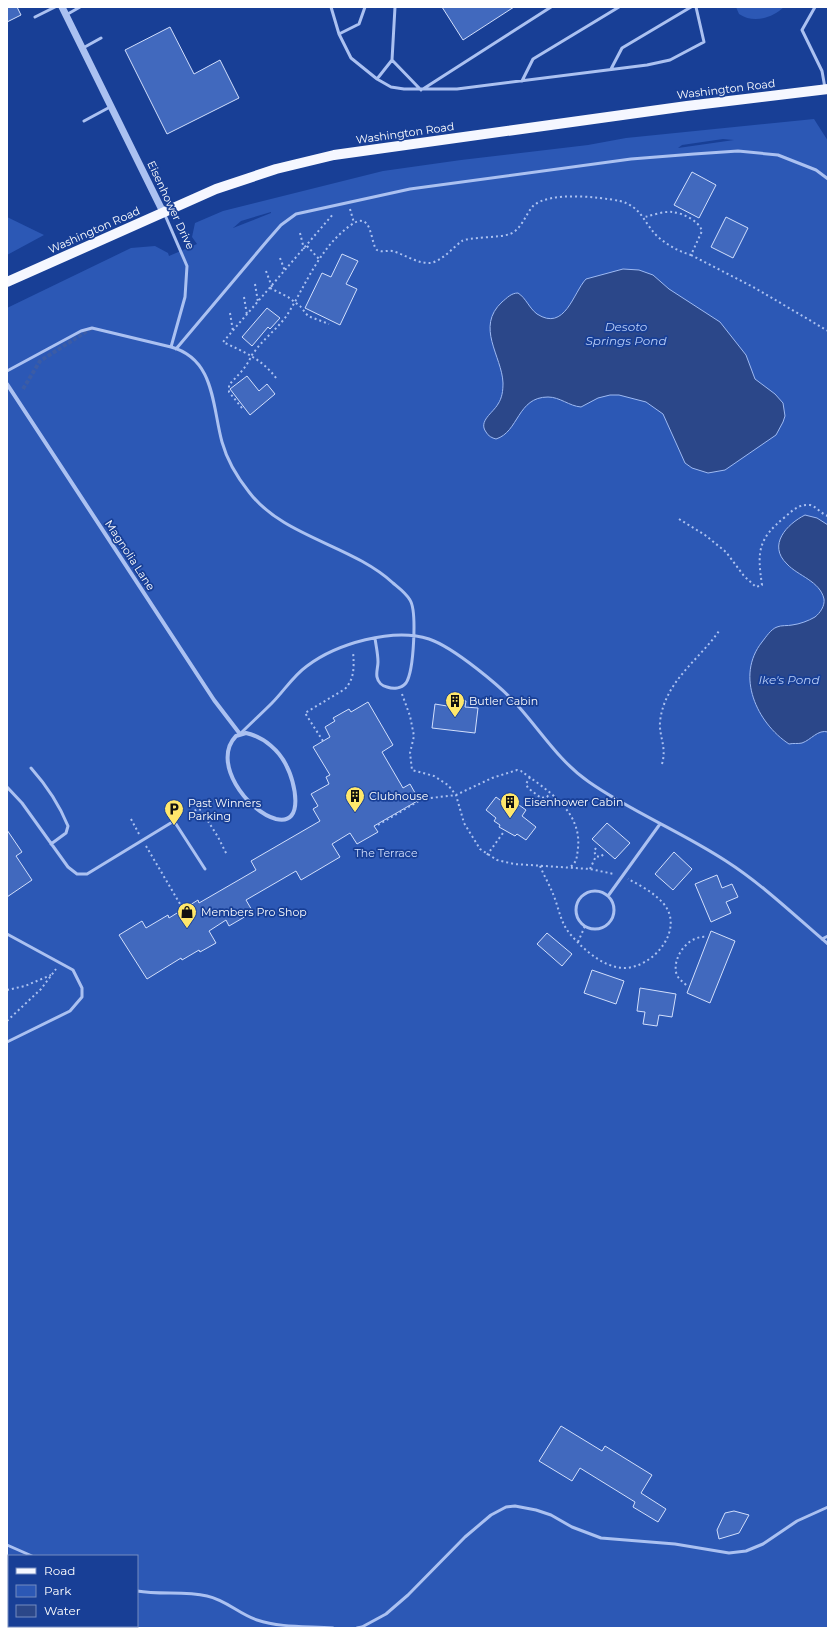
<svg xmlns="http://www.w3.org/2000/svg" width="835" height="1635" viewBox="0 0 835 1635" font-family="Montserrat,sans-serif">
<rect width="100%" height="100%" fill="#183f96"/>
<path fill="#2c58b5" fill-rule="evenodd" d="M736,7H784C772,18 754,24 739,14Z
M814,119L828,141V1628H7V308L131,248L155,246L168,253L169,256L197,244L192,237L195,223L223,211L383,171L461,160L588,145L626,138ZM723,139L734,140L678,148L682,145ZM271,212V213L233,228L241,221ZM9,1556H137V1626H9Z
M7,217L44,235L7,255Z"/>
<path fill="#2b4789" stroke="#9ebaf3" d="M623,269L639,270L653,275L669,289L720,322L746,355L755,379L775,394L783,403L785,416L783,422L776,435L725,470L708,473L692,468L685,463L663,414L646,402L619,395H610L598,398L581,407C569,406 560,397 548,397C517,397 519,432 496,439C492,438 488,436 486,432C478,421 493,413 498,404C502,398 503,391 503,383C502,356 475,327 502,302C507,298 511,293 518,293C526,298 529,308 537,314C565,332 573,293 586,279Z
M805,515L817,518L828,525V732C818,729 811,740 802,743C798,744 793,743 789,744C757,723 735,676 762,642C766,637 771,629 777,627C781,625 788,626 792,625C800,624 808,621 815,617C820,613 825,606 824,599C820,581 798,576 787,564C767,545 787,524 805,515Z"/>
<path fill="#4169be" stroke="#d2dffc" d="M7,7H17L21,15L7,22Z
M442,7H514L463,40Z
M170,27L194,74L220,60L239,98L167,134L125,50Z
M692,172L716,185L699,218L674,205Z
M726,217L748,228L733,258L711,247Z
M342,254L358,261L346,284L357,289L340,325L305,308L322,273L331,277Z
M267,308L280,318L270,329L268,327L252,346L242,337Z
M247,376L259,391L267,384L275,394L250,415L230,389Z
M447,699L466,701L465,707L478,708L475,733L432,728L435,704L447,706Z
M368,702L393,745L382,752L403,788L410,784L419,800L374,826L378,832L357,844L350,833L332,844L340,857L301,880L296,871L246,900L253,912L229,926L226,920L209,931L216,943L200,952L199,950L182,960L181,958L147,979L119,935L142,921L146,928L168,915L169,918L198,900L199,903L256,870L251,861L320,821L313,809L318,806L311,794L329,784L326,777L330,775L313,747L330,737L325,727L335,721L333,718L349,709L351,712Z
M496,797L508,806L512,800L526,810L522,816L536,827L526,840L517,834L515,836L499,827L500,825L494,821L496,818L486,810Z
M607,823L630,843L615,859L592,839Z
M7,830L22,852L16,856L32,880L7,897Z
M674,852L692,869L673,890L655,874Z
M717,875L722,888L732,884L738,897L726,902L731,913L711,922L695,884Z
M711,931L735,941L710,1003L687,993Z
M547,933L572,954L562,966L537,944Z
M592,970L624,981L616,1004L584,993Z
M640,988L676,994L672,1017L659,1015L657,1026L643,1024L645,1012L637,1011Z
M561,1426L602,1451L605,1446L652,1475L641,1493L666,1509L658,1522L633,1507L635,1502L580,1468L572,1481L539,1461Z
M734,1511L749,1515L739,1533L719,1539L717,1530L725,1513Z"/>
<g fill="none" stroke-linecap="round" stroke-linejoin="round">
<path stroke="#3b5ca6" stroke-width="4" stroke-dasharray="4 2" stroke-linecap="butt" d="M23,389L40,361L92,328"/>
<path stroke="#abc1f1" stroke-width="2" stroke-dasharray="2 3" stroke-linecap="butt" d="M350,209L354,223
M300,233L304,249
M307,246L319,259
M691,255L755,288L828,331
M280,258L285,271
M266,271L272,287
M255,284L258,302
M270,288L288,297L300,306L308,316L329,324
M244,297L247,315
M230,313L233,331
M276,378C262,359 244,352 223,342L334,213
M242,408L229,392V385C235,378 242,372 247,364C250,360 251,355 255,351C265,337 280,327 289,312C307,282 321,246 351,225C373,209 370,244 377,250C382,253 387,250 392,251C404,254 414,262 427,263C440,264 452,248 462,241C468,237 499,238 510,234C522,229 525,215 533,206C550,191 599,197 620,201C642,207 643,222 657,236C667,245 678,251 691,255L702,231C699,221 683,213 672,212C664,211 653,215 645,217
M679,519L705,535L726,552L744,576L756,587L762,585C757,551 758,539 785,517C793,510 799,504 810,505C816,506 821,514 828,516
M402,694L410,716L414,736L410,753L412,770L434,776L448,785L456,795L464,823L480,849L497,860L514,864L590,869L614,874
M323,741L305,713L345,689C355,678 354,666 353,651
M662,764C667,747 659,737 660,722C664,682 699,660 719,631
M530,777L526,784L528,788L541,798L547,797L550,793
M190,813L198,809L201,810L218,837L227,855
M131,819L139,834
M378,825L422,799L456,795L492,778L517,770L521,771C547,790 582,811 578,848C577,856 577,863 570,867
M146,846L183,909
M596,848L594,851L596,856L600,857L604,854
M487,855L503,833
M540,866C545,878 552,889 556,902C560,914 562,925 571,935C583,949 604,968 624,968C653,968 686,929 663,903C654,893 640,885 628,879
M590,869L596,856
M578,942L585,926
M686,985C682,981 677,978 676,972C673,956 689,935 706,937
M7,990L25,986L51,975
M7,1021L41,989L56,969"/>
<path stroke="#abc1f1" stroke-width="3" d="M331,7L339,34L351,58L377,79L391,87L404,89H457L647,65L670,60L704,42L696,7
M395,7L392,60L421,90
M815,7L802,30L822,71L825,88
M66,15L80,7
M35,17L55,7
M339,34L359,24L365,7
M83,48L101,38
M611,69L622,48L691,7
M377,79L392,60
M522,81L533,59L619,7
M423,89L551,7
M84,121L110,107
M171,347C215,359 212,405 222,442C227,460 237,477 249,492C283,537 352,545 393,583C399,588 406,593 410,600C417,611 414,671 406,683C401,689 393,689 387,687C382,686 378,682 377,677C376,672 378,667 378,662C378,654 376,646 375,638
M176,349L267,241L281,225L296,214L410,189L631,159L694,154L738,151L778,155L816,170L828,179
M7,371L81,331L92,328L171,347L185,297L187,266L165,215
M240,734C250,724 261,714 272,703C284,691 293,676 307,666C336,644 393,627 429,639C453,647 502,687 519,707C542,733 560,762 589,782C632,812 682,832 726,861C762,884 795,916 828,944
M31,768C47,786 59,804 68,826L66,833L51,844
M7,787L22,803L68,867L77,874H87L174,821L205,869
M576 910a19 19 0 1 1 38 0a19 19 0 1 1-38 0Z
M608,896L660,824
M7,934L73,970L82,988V997L70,1011L7,1042
M822,939L828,936
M7,1545L32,1556
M137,1591C160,1595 184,1591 207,1596C226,1600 239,1614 257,1620C281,1628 308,1626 333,1628
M357,1628L362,1627L386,1614L408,1595L465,1537L491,1515L506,1507L515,1506L536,1510L551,1515L572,1527L601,1538L675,1544L729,1553L746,1551L763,1544L797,1521L828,1507"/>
<path stroke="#abc1f1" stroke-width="4" d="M7,384L214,700L240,734
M246,733C264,737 280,751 287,767C294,780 306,826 276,819C247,811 211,762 236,736Z"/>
<path stroke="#abc1f1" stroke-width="7" d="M62,7L163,212"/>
<path stroke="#f5f7ff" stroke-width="10" d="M7,282L216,189L276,169L334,155L687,106L828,89"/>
</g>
<defs>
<symbol id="building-pin" viewBox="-11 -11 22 30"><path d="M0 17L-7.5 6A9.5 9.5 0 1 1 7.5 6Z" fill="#ffe76b" stroke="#183f96"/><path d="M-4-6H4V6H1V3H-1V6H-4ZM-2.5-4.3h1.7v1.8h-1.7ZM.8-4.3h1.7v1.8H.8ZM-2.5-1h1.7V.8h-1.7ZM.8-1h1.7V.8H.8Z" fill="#111"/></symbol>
<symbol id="parking-pin" viewBox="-11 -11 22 30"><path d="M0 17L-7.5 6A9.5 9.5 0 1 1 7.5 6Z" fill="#ffe76b" stroke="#183f96"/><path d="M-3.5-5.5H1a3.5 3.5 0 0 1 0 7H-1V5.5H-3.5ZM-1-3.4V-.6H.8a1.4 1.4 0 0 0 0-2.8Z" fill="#111"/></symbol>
<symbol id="shop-pin" viewBox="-11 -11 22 30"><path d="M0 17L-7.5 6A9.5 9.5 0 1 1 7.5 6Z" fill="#ffe76b" stroke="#183f96"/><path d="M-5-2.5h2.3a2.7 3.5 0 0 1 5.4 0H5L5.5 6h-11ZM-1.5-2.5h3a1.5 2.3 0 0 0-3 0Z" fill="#111"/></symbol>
</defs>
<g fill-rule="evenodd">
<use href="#building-pin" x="444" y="690" width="22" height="30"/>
<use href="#building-pin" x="344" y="785" width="22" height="30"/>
<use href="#building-pin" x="499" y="791" width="22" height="30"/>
<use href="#parking-pin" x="163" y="798" width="22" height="30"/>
<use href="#shop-pin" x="176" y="901" width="22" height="30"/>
</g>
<g text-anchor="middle" stroke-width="3.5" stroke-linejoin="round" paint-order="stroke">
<g font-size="11" fill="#fff" stroke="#183f96">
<text transform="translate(726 89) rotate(-7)" y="4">Washington Road</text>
<text transform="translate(405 133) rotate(-8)" y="4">Washington Road</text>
<text transform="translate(171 205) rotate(65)" y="4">Eisenhower Drive</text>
<text transform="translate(94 230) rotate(-24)" y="4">Washington Road</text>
<text transform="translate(130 555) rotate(57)" y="4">Magnolia Lane</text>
</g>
<g font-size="11" fill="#fff" stroke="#183f96" text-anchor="start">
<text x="469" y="705">Butler Cabin</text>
<text x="369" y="800">Clubhouse</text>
<text x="524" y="806">Eisenhower Cabin</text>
<text x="188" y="807">Past Winners<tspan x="188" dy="13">Parking</tspan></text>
<text x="201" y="916">Members Pro Shop</text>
</g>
<g font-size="11" fill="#d2dffc" stroke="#183f96">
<text x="386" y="857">The Terrace</text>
</g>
<g font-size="12" font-style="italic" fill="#b7ccf7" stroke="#183f96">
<text x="626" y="331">Desoto<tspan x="626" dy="14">Springs Pond</tspan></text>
<text x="789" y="684">Ike's Pond</text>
</g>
</g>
<rect width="835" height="1635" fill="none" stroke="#ffffff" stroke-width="16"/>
<rect x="8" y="1555" width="130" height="72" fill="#183f96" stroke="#748cc0"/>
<rect x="16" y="1568" width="20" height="6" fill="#f5f7ff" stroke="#748cc0"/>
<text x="44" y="1575" font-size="12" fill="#ffffff">Road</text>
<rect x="16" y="1585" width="20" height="12" fill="#2c58b5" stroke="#748cc0"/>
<text x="44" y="1595" font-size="12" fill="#ffffff">Park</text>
<rect x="16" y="1605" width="20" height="12" fill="#2b4789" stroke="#748cc0"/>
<text x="44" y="1615" font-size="12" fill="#ffffff">Water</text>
</svg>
